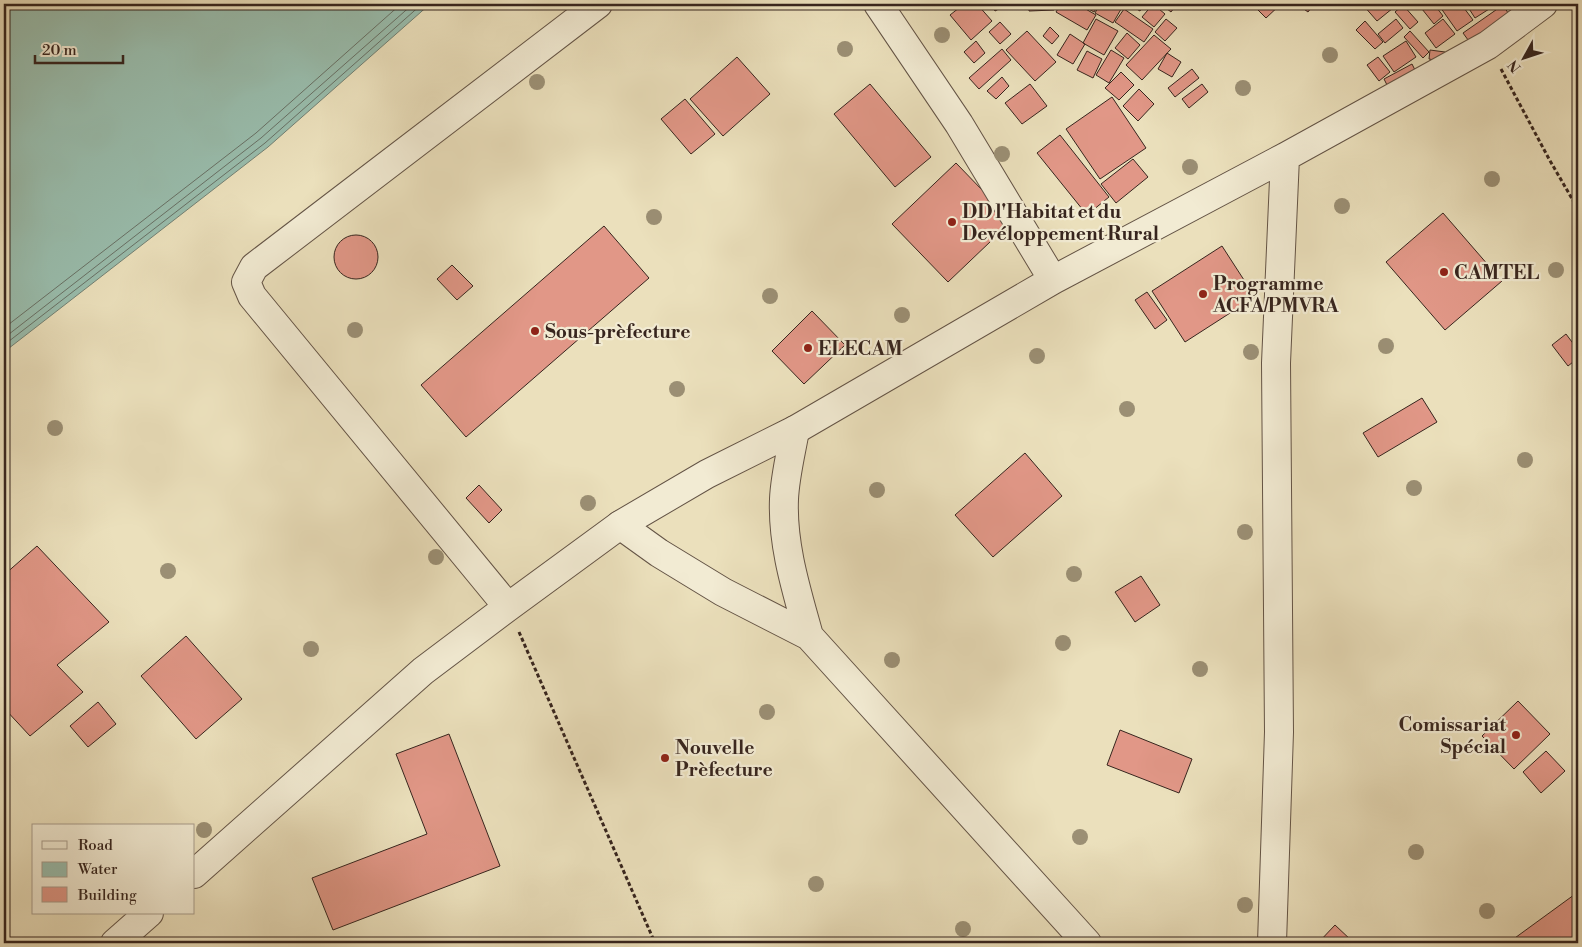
<svg xmlns="http://www.w3.org/2000/svg" width="1582" height="947" viewBox="0 0 1582 947" font-family="'Libre Bodoni',serif">
<rect width="100%" height="100%" fill="#ebe0bc"/>
<filter id="stains"><feTurbulence type="fractalNoise" baseFrequency=".004" numOctaves="4"/><feColorMatrix values="0 0 0 0 .2 0 0 0 0 .09 0 0 0 0 .02 0 0 0 .5 -.17"/></filter>
<radialGradient id="worn" r=".72"><stop offset=".6" stop-color="#630" stop-opacity="0"/><stop offset="1" stop-color="#630" stop-opacity=".3"/></radialGradient>
<path fill="#99bdad" stroke="#728074" d="M4,4H430L268,147L4,352Z"/>
<g fill="none" stroke-linecap="round" stroke-linejoin="round">
<path stroke="#687166" stroke-width="1" d="M4,328L256,133L401,4
M4,338L261,138L413,4
M4,345L265,143L422,4"/>
</g>
<path fill="#e19787" stroke="#37251e" d="M964,4H977L992,21L971,40L950,15Z
M991,4H1008L995,11Z
M1029,4H1053L1054,10L1029,11Z
M1061,4H1077L1096,15L1087,30L1056,12Z
M1080,4H1099L1094,12Z
M1100,4H1124L1113,23L1095,13Z
M1128,4H1144L1140,11Z
M1153,4L1165,14L1154,27L1142,17Z
M1161,4H1177L1171,12Z
M1252,4H1281L1266,18Z
M1297,4H1314L1308,12Z
M1364,4H1398L1377,21L1363,5Z
M1418,4H1434L1443,16L1434,24Z
M1438,4H1461L1473,20L1457,31Z
M1466,4H1497L1475,18Z
M1403,5L1418,22L1410,29L1395,12Z
M1503,5L1510,16L1471,44L1463,33Z
M1124,9L1153,29L1144,42L1115,22Z
M1096,19L1118,31L1104,55L1083,43Z
M1166,19L1177,28L1165,41L1155,32Z
M1396,19L1403,28L1385,43L1378,34Z
M1443,19L1455,34L1436,48L1425,33Z
M1365,21L1383,42L1375,49L1356,30Z
M1000,22L1011,34L1000,44L989,32Z
M1050,27L1059,36L1052,44L1043,36Z
M1027,31L1056,62L1035,81L1006,50Z
M1410,31L1429,52L1423,58L1404,37Z
M1127,33L1140,45L1128,59L1115,48Z
M1070,34L1085,44L1073,64L1057,55Z
M1154,35L1171,49L1142,80L1126,65Z
M976,41L985,53L974,63L964,52Z
M1406,41L1416,57L1394,72L1383,56Z
M1002,49L1011,60L979,89L969,78Z
M1111,50L1124,58L1109,83L1096,75Z
M1430,50L1445,52L1444,62L1429,59Z
M1087,51L1102,59L1093,78L1077,70Z
M1167,53L1181,62L1172,77L1158,69Z
M737,57L770,94L723,136L690,99Z
M1378,57L1390,72L1379,81L1367,65Z
M1412,64L1418,76L1390,91L1384,79Z
M1192,69L1199,78L1175,97L1168,88Z
M1121,72L1134,85L1119,100L1105,88Z
M1002,77L1009,86L996,99L987,91Z
M870,84L931,157L895,187L834,114Z
M1030,84L1047,106L1022,124L1005,103Z
M1202,84L1208,92L1189,108L1182,99Z
M1139,89L1154,104L1138,121L1123,106Z
M1112,97L1146,148L1100,179L1066,129Z
M685,99L715,134L691,154L661,119Z
M1060,135L1109,197L1087,215L1037,153Z
M1133,159L1148,177L1116,203L1101,184Z
M956,163L1012,221L948,282L892,224Z
M1443,213L1502,281L1445,330L1386,262Z
M604,226L649,278L466,437L421,385Z
M334 257a22 22 0 1 1 44 0a22 22 0 1 1-44 0Z
M1222,246L1255,297L1185,342L1152,291Z
M452,265L473,286L457,300L437,279Z
M1147,292L1167,320L1155,329L1135,300Z
M812,311L845,345L804,384L772,351Z
M1566,334L1578,350V358L1568,366L1552,345Z
M1422,398L1437,422L1378,457L1363,433Z
M1025,453L1062,496L993,557L955,515Z
M479,485L502,510L489,523L466,498Z
M37,546L109,622L57,665L83,692L30,736L4,708V575Z
M1141,576L1160,605L1135,622L1115,592Z
M186,636L242,699L196,739L141,676Z
M1518,701L1550,734L1514,769L1482,736Z
M98,702L116,724L88,747L70,726Z
M1120,730L1192,759L1179,793L1107,765Z
M449,734L500,866L333,930L312,878L427,834L396,754Z
M1546,751L1565,771L1541,793L1523,772Z
M1578,892V943H1508Z
M1335,925L1352,941L1350,943H1318Z"/>
<g fill="none" stroke-linecap="round" stroke-linejoin="round">
<defs>
<path id="minor" d="M878,4L959,124L1053,280
M795,430L1053,280L1285,157L1488,45L1543,4
M508,607L252,296L246,282L254,267L598,4
M194,874L423,671L508,607L620,525
M115,943L149,913
M1272,943L1279,732L1276,363L1285,157"/>
<path id="tertiary" d="M795,430L707,474L620,525L659,553L723,592L809,636L1087,943
M795,430C791,453 785,476 784,499C782,546 797,592 809,636"/>
</defs>
<use href="#minor" stroke="#645446" stroke-width="30"/>
<use href="#tertiary" stroke="#645446" stroke-width="30"/>
<path stroke="#37251e" stroke-width="3" stroke-dasharray="4 2.5" stroke-linecap="butt" d="M1501,69L1549,159L1578,209
M519,632L655,943"/>
<use href="#minor" stroke="#f2ebd3" stroke-width="28"/>
<use href="#tertiary" stroke="#f2ebd3" stroke-width="28"/>
</g>
<g fill="#9b8f74">
<circle cx="942" cy="35" r="8"/>
<circle cx="845" cy="49" r="8"/>
<circle cx="1330" cy="55" r="8"/>
<circle cx="537" cy="82" r="8"/>
<circle cx="1243" cy="88" r="8"/>
<circle cx="1002" cy="154" r="8"/>
<circle cx="1190" cy="167" r="8"/>
<circle cx="1492" cy="179" r="8"/>
<circle cx="1342" cy="206" r="8"/>
<circle cx="654" cy="217" r="8"/>
<circle cx="1556" cy="270" r="8"/>
<circle cx="770" cy="296" r="8"/>
<circle cx="902" cy="315" r="8"/>
<circle cx="355" cy="330" r="8"/>
<circle cx="1386" cy="346" r="8"/>
<circle cx="1251" cy="352" r="8"/>
<circle cx="1037" cy="356" r="8"/>
<circle cx="677" cy="389" r="8"/>
<circle cx="1127" cy="409" r="8"/>
<circle cx="55" cy="428" r="8"/>
<circle cx="1525" cy="460" r="8"/>
<circle cx="1414" cy="488" r="8"/>
<circle cx="877" cy="490" r="8"/>
<circle cx="588" cy="503" r="8"/>
<circle cx="1245" cy="532" r="8"/>
<circle cx="436" cy="557" r="8"/>
<circle cx="168" cy="571" r="8"/>
<circle cx="1074" cy="574" r="8"/>
<circle cx="1063" cy="643" r="8"/>
<circle cx="311" cy="649" r="8"/>
<circle cx="892" cy="660" r="8"/>
<circle cx="1200" cy="669" r="8"/>
<circle cx="767" cy="712" r="8"/>
<circle cx="204" cy="830" r="8"/>
<circle cx="1080" cy="837" r="8"/>
<circle cx="1416" cy="852" r="8"/>
<circle cx="816" cy="884" r="8"/>
<circle cx="1245" cy="905" r="8"/>
<circle cx="1487" cy="911" r="8"/>
<circle cx="963" cy="929" r="8"/>
</g>
<g fill="#8f2418" stroke="#f2ebd3" stroke-width="2">
<circle cx="952" cy="222" r="5"/>
<circle cx="1444" cy="272" r="5"/>
<circle cx="1203" cy="294" r="5"/>
<circle cx="535" cy="331" r="5"/>
<circle cx="808" cy="348" r="5"/>
<circle cx="1516" cy="735" r="5"/>
<circle cx="665" cy="758" r="5"/>
</g>
<g text-anchor="middle" stroke-width="4.5" stroke-linejoin="round" paint-order="stroke">
<g font-size="19" font-weight="bold" fill="#37251e" stroke="#f2ebd3" text-anchor="start">
<text x="962" y="218">DD l'Habitat et du<tspan x="962" dy="22">Devéloppement Rural</tspan></text>
<text x="1454" y="279">CAMTEL</text>
<text x="1213" y="290">Programme<tspan x="1213" dy="22">ACFA/PMVRA</tspan></text>
<text x="545" y="338">Sous-prèfecture</text>
<text x="818" y="355">ELECAM</text>
<text x="1506" y="731" text-anchor="end">Comissariat<tspan x="1506" dy="22">Spécial</tspan></text>
<text x="675" y="754">Nouvelle<tspan x="675" dy="22">Prèfecture</tspan></text>
</g>
</g>
<rect width="1582" height="947" fill="none" stroke="#ebe0bc" stroke-width="20"/>
<rect x="5" y="5" width="1572" height="937" fill="none" stroke="#37251e" stroke-width="2.5"/>
<rect x="10" y="10" width="1562" height="927" fill="none" stroke="#37251e"/>
<rect x="32" y="824" width="162" height="90" fill="#f2ebd3" stroke="#a79c8b"/>
<rect x="42" y="841" width="25" height="8" fill="#f2ebd3" stroke="#a79c8b"/>
<text x="78" y="850" font-size="15" fill="#37251e">Road</text>
<rect x="42" y="862" width="25" height="15" fill="#99bdad" stroke="#a79c8b"/>
<text x="78" y="874" font-size="15" fill="#37251e">Water</text>
<rect x="42" y="887" width="25" height="15" fill="#e19787" stroke="#a79c8b"/>
<text x="78" y="900" font-size="15" fill="#37251e">Building</text>
<g transform="translate(1524 58) rotate(230)" stroke="#f2ebd3" stroke-width="4" paint-order="stroke">
<path d="M0-4L9 19L0 12L-9 19Z" fill="#37251e"/>
<text y="-8" font-size="14" font-weight="bold" text-anchor="middle" fill="#37251e">N</text>
</g>
<path d="M35 55v8h88v-8" fill="none" stroke="#37251e" stroke-width="2.5"/>
<text x="42" y="55" font-size="15" fill="#37251e" stroke="#f2ebd3" stroke-width="4" paint-order="stroke">20 m</text>
<rect width="100%" height="100%" filter="url(#stains)"/>
<rect width="100%" height="100%" fill="url(#worn)"/>
</svg>
